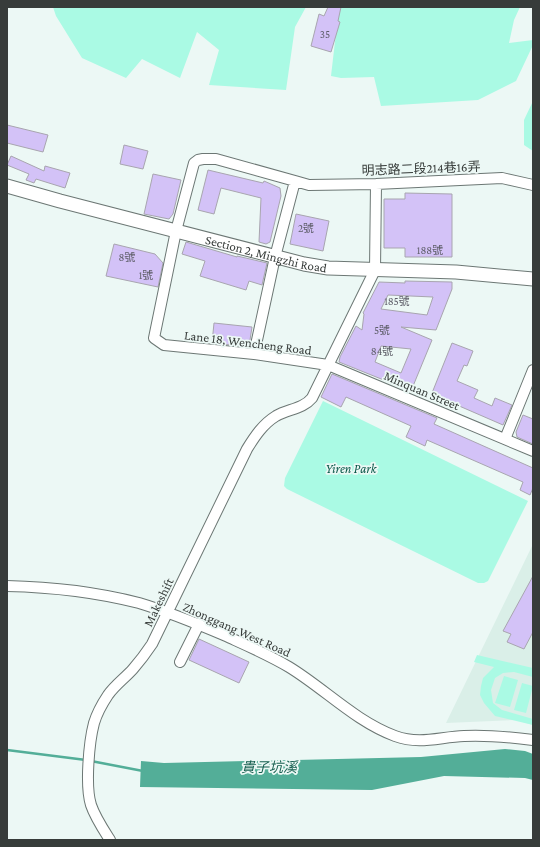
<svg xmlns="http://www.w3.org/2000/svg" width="540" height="847" viewBox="0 0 540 847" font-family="'Crimson Pro','Noto Sans TC',serif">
<rect width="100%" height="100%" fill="#ecf8f5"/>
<path fill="#daefe8" d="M533,544V725L516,720L446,723Z"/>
<path fill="#aafae4" d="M53,7H306L295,27L286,90L209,85L219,50L197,32L180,78L142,59L126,78L82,58L56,16Z
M339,7H520L514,20L509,43L533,40V45L516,81L478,100L381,106L374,77L341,78L331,76Z
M533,101V151L524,145V120Z
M323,401L528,501L488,581L484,583H478L287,489L284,486L285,478Z
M477,655L533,668V677L514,672L503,673L495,678L491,690L493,703L502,710L533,719V725L495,716L484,703L480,695L481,686L483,678L494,667L474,662Z
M504,676L518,680L510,707L495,703Z
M522,683L533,686L526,713L514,710Z"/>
<path fill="#53ae98" d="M505,749L525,751L533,754V780L525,778L444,776L372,790L140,787L141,761L164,763L421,757Z"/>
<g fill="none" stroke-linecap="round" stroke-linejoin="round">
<path stroke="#53ae98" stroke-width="2.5" d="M7,750L86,760
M91,761L143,771"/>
</g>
<path fill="#d3c2f7" stroke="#a8a5af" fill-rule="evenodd" d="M328,7H341L338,21L340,22L331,52L311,46L319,14L324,16Z
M7,125L48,135L43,152L7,143Z
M124,145L148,151L143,169L120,164Z
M11,156L44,171L45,166L70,173L65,188L36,179L34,183L26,180L29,174L7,165Z
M208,170L263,183L264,181L280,188L281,196L270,242L266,244L259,242L261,198L221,188L214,214L198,210Z
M153,174L181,180L173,214L169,219L144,214Z
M405,193L452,194V257H405V248H384V199H405Z
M296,214L329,221L323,251L290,244Z
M186,242L237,257V256L267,263L262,285L249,281L246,290L200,276L205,261L182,254Z
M114,244L155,254L163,263L158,287L106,276Z
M405,281L452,282V289L436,330L401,327L432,340L411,391L339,362L340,357L356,326L362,330L364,314L363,313L379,282L405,283ZM388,295L433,297L427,315L381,309ZM381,346L411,349L401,373L375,362Z
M214,323L252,327L250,340L241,346L212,343Z
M452,343L473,351L467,366L464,365L457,381L478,390L474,398L492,406L495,398L512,405L503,425L450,402L449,406L430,398Z
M332,374L437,418L434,424L533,468V488L530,495L520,490L523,482L427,440L425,446L406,437L411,426L346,397L341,407L321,397Z
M523,415L533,419V444L517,437L516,432Z
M533,576V632L524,649L507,642L511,634L503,631Z
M199,639L249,662L239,683L189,660Z"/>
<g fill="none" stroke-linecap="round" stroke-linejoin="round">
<defs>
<path id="minor" d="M295,181L309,185L376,184L502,178L533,185
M254,354L275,257L295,181L216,159H203L198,160L194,163L176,231L154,338L164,345L254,354L328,365L533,451
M505,439L533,370
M7,586C51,587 96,592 139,603C169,612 198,624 226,636C248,646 269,655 289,667C325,689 355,721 395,736C420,745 439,737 464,736C487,735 510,737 533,740
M180,662L199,624
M110,840C103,829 95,817 91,805C85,786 89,742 94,723C97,713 102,704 108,695C115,685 125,678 133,669C140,661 146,653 152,644L247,449C255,436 263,424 276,416C288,409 303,409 312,398L375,270L376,184"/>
<g id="major">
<path id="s1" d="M7,186L60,201L304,264L328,268L456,272L533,279"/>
</g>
</defs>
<use href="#minor" stroke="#6c7774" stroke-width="12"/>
<use href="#major" stroke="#6c7774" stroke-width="15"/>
<use href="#minor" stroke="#fff" stroke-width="10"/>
<use href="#major" stroke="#fff" stroke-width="13"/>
</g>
<g text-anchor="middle" stroke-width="3.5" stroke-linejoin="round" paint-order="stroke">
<g font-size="11" fill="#5e5e69">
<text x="325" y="38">35</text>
<text x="306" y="232">2號</text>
<text x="430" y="254">188號</text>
<text x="127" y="261">8號</text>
<text x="146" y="279">1號</text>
<text x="397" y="305">185號</text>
<text x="382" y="334">5號</text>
<text x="382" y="355">84號</text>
</g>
<g font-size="13" fill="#373c3a" stroke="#ecf8f5">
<text transform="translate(421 168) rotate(-2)" y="5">明志路二段214巷16弄</text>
<text dy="5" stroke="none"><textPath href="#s1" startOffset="268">Section 2, Mingzhi Road</textPath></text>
<text transform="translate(248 342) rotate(7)" y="5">Lane 18, Wencheng Road</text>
<text transform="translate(422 390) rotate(23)" y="5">Minquan Street</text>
<text transform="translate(158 602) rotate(-64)" y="5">Makeshift</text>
<text transform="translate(237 629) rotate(24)" y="5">Zhonggang West Road</text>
</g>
<g font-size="13" font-style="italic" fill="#0a5849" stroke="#ecf8f5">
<text x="351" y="473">Yiren Park</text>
</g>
<g font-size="14" font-style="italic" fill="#186051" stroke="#ecf8f5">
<text x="269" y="772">貴子坑溪</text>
</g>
</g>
<rect width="540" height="847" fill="none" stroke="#373c3a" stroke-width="16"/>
</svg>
